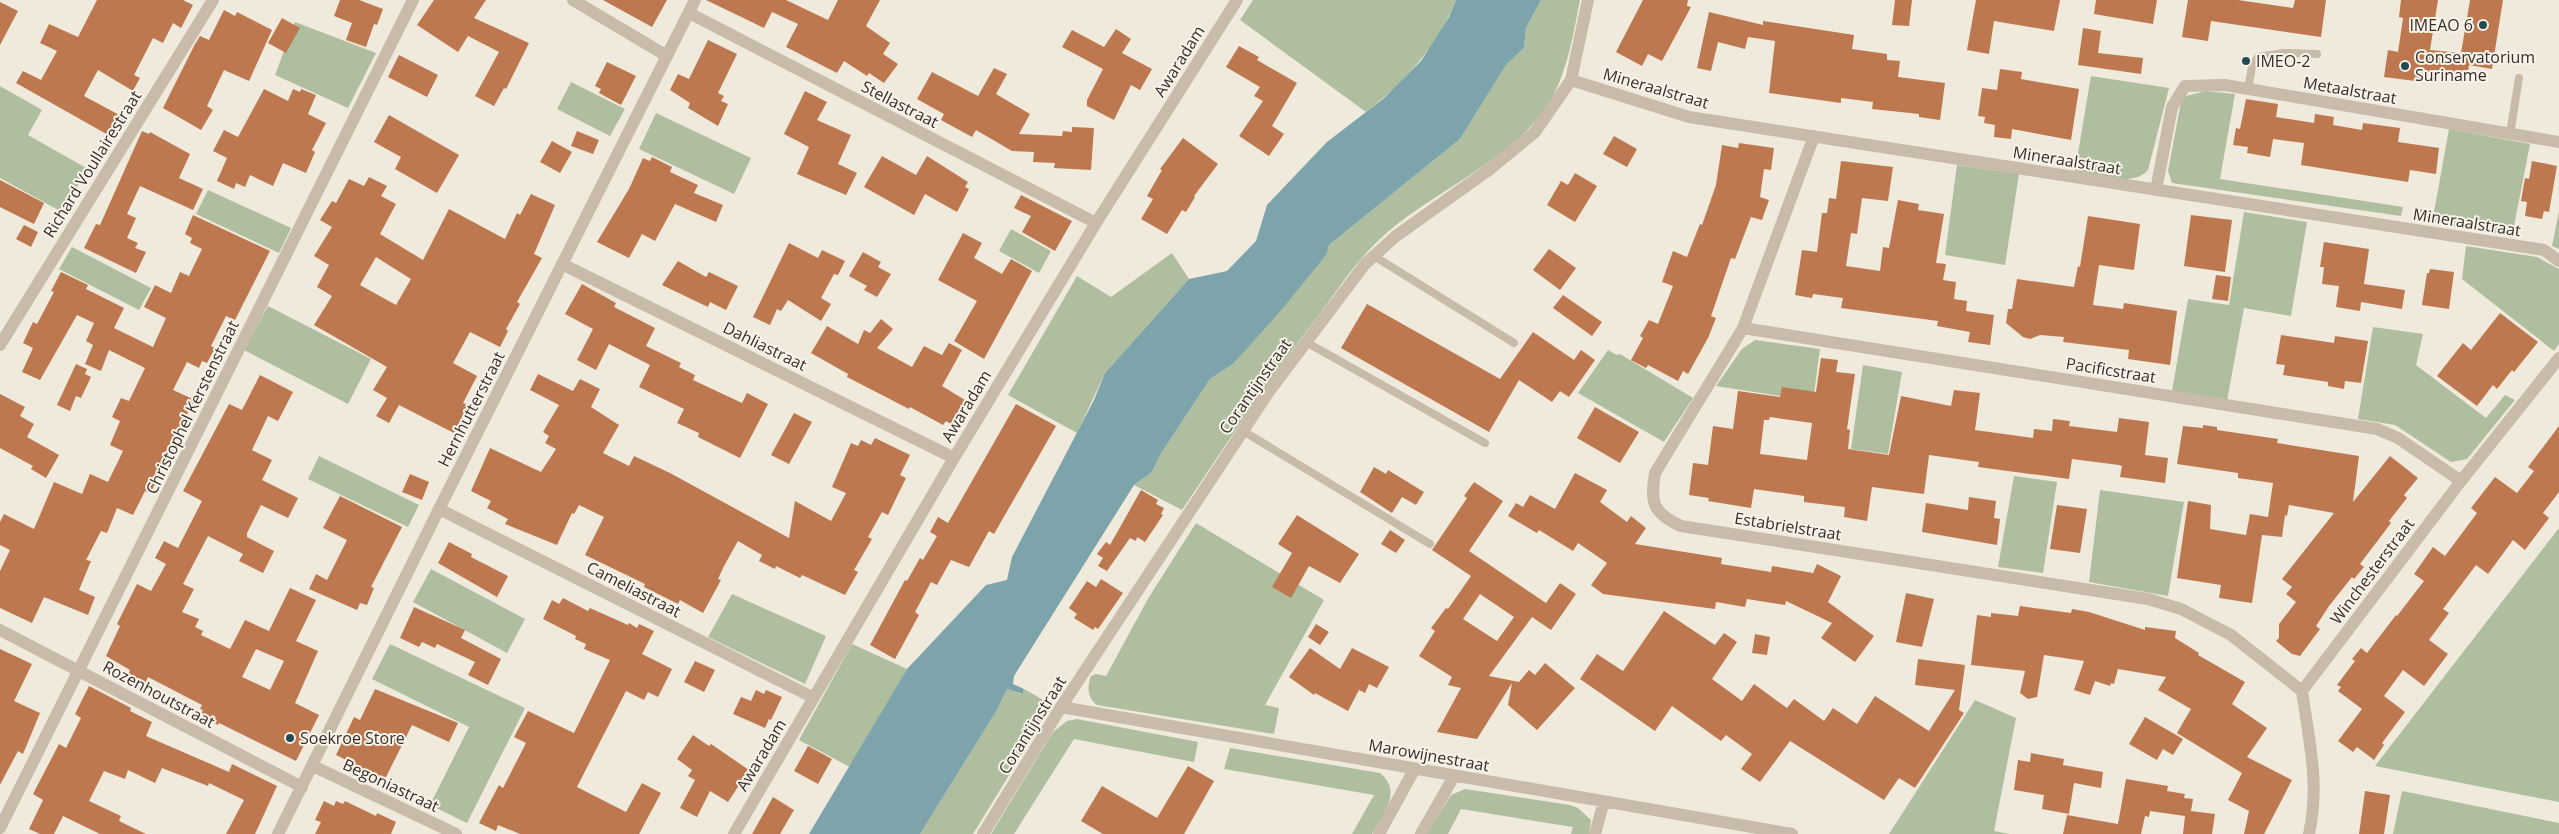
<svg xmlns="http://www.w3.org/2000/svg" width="2559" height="834" viewBox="0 0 2559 834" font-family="'Open Sans',sans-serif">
<rect width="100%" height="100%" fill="#f0eadd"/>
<path fill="#afbe9e" d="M1253,0H1456C1438,45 1405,82 1366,112L1240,20Z
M1541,0H1580C1574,31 1568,66 1554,94C1519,162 1423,193 1372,247C1352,267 1336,292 1319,315C1270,378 1226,444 1182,510L1134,485L1152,472L1160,455L1210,379L1233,364L1327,254L1329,245L1460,139L1506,65L1524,48L1526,28Z
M295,22L376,53L348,108L275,75Z
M2091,76L2169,88L2148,170C2133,188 2096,174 2075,171Z
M571,82L625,109L610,136L557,109Z
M0,86L42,110L28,135L88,169L62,212L0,178Z
M2206,91L2235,94L2220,179L2403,207L2401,216L2172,183L2168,171L2181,102L2186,96Z
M656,113L751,158L734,194L639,149Z
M2449,129L2530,144L2512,236L2423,221L2419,209L2434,212Z
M1957,165L2019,174L2005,265L1945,255Z
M208,190L291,228L279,253L196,214Z
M2559,211V249L2552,246Z
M2244,212L2307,222L2291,316L2244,308L2227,401L2172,391L2188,299L2229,305Z
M1011,229L1051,251L1039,273L999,251Z
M2466,246L2537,257L2559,269V344L2554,351L2462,279Z
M72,247L151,288L139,310L59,269Z
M1172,253L1189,279L1105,373L1077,433L1008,395L1077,276L1111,297Z
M268,306L371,359L348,404L244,350Z
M2373,327L2423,334L2416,365L2486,418L2505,395L2515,400L2467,459L2451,462L2395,425L2358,419Z
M1755,340L1820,349L1813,401L1716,386L1742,349Z
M1608,350L1617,355L1620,354L1693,398L1664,442L1578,393Z
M1863,365L1902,372L1888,454L1851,449Z
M319,456L419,505L408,527L308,479Z
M2014,476L2057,482L2043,573L1998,567Z
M2100,490L2184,502L2168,596L2089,582Z
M1196,523L1324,600L1265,705L1279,708L1274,734L1097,705C1087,698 1087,686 1091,676L1096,674L1106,676L1149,597Z
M2559,528V802L2375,766Z
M431,569L525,619L507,653L413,602Z
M732,594L826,636L805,684L708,637Z
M390,644L525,708L467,823L430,805L469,727L372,679Z
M852,644L907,669L850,767L799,740Z
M1007,689L1021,694L1024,689L1052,705L973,834H920L997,710Z
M1975,700L2016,718L1994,831L2010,834H1889Z
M1077,719L1198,742L1194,762L1074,739L1014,834H991L1053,732L1067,721Z
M1230,748L1380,773C1403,792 1383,814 1372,834H1352L1374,795L1224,769Z
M1465,789L1570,805L1578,808L1591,820L1589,834H1571L1573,827L1461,809L1448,834H1427L1451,795Z
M2402,791L2559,823V834H2393Z"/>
<path fill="#7ea4ab" d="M1456,0H1541L1526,28L1524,48L1506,65L1460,139L1329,245L1327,254L1277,315L1233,364L1210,379L1160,455L1152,472L1134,485L1014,676L1013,684L1024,689L1022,694L1007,689L997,710L920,834H809L907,669L986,585L1007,580L1012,557L1094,400L1105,373L1189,279L1227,271L1256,241L1267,205L1327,142L1383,99L1421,61L1449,17Z"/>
<path fill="#bd784f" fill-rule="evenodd" d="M97,0H183L193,5L181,28L173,23L163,43L153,38L134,75L140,78L133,91L98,70L84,96L125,118L118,130L114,128L110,136L16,83L23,71L41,80L57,51L40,43L49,24L78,37Z
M340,0H359L383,9L377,25L374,24L366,47L346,40L352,23L334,16Z
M434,0H486L474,18L529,43L506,89L504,88L494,106L475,96L499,52L468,36L458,52L417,25Z
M603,0H667L652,27Z
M706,0H786L828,20L838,0H880L866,26L890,43L883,54L898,64L884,83L869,73L867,76L844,61L837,73L786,47L798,24L772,12L764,28Z
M1643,0H1688L1687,6L1691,7L1662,61L1648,54L1642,66L1616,52Z
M1895,0H1912L1909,26L1892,25Z
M1976,0H2060L2054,31L1994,21L1989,54L1967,50Z
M2096,0H2157L2153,24L2094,14Z
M2188,0H2238L2293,8L2295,0H2326L2321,37L2211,21L2208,41L2182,37Z
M2401,0H2438L2430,50L2461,53L2470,0H2503L2492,69L2469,65L2467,78L2424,71L2423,82L2384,77L2388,50L2398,52L2403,18L2399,17Z
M0,2L18,11L0,45Z
M224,10L235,16L237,12L272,30L249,81L224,70L207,106L213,110L201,130L163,108L194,46L200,36L209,40Z
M1709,12L1763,25V21L1854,35L1852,49L1887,54V60L1900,61L1898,77L1945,83L1940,120L1919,117V114L1872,109L1873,102L1841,98V103L1769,93L1775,41L1748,37L1745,49L1718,42L1711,71L1697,68Z
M282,18L300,28L286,53L268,43Z
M2083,28L2101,31L2098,53L2143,58L2141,74L2078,65Z
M1116,29L1131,39L1122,53L1152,69L1140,90L1131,85L1114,120L1087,106V100L1103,69L1062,47L1072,30L1104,47Z
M708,40L737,54L718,93L724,96L721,101L728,104L718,126L688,108L690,103L670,90L678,74L689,79Z
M1239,46L1259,57L1257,60L1297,83L1272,126L1284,134L1269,156L1239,136L1263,101L1254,96L1260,87L1226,67Z
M399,55L438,75L427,97L388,77Z
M607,62L636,76L621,105L599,93L601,89L595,86Z
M994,68L1007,74L996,94L1030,114L1019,134L1062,136L1063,131L1072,132V127L1094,128L1091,170L1054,168L1055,163L1033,162L1034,152L1012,151L976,130L972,137L941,120L944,114L917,99L932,72L978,96Z
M2000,69L2022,72L2021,79L2079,89L2071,140L2012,129L2011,139L1994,137L1995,125L1984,123L1985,117L1978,116L1982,88L1997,90Z
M264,89L288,101L293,89L300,92L301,89L316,95L308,114L326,123L312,150L315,152L306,173L283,163L273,186L250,175L245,187L236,183L234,189L217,181L227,158L213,151L224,130L238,137Z
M805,91L827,102L817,120L851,135L838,164L857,173L846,195L797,174L809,147L784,134Z
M2246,99L2278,104L2276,117L2314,123L2315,114L2334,117L2333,125L2362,130L2363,123L2400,128L2398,142L2439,148L2436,174L2410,170L2408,182L2301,165L2304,143L2273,139L2270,157L2247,153L2248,147L2233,145L2236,128L2240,129Z
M389,115L459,155L437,193L395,169L401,157L374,142Z
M142,131L149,134L150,132L190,154L179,178L203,189L193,210L140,186L127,214L136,218L127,238L138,243L135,248L146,252L136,273L84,248L96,224L100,225Z
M577,131L599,140L593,154L571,146Z
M1614,136L1637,149L1627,167L1603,154Z
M1183,138L1218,164L1194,196L1195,197L1186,212L1182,210L1167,234L1141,219L1153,199L1147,196L1162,170L1160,169Z
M552,141L572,152L560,173L540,162Z
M1739,143L1774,148L1771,170L1764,169L1760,197L1769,200L1762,220L1751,217L1735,259L1731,258L1711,316L1716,318L1708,338L1688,374L1683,371L1678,381L1648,365L1646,368L1631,360L1643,338L1640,336L1649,320L1658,324L1673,286L1662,282L1673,251L1687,257L1700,224L1702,225L1716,185L1722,145L1738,148Z
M882,156L916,175L927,156L968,182L965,187L969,189L957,212L925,194L914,215L864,187Z
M652,157L672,167L670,172L698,185L694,193L723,205L716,222L675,204L655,241L642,234L629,258L597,242L629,189L643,158L650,161Z
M1841,161L1893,167L1888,201L1862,198L1857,234L1851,233L1846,266L1880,271L1883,247L1889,248L1898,200L1919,204L1918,210L1944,214L1936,263L1946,264L1943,280L1956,282L1954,299L1967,301L1966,311L1994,315L1990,345L1968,342L1970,332L1937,326L1938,321L1841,308L1843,298L1813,294L1812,298L1795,295L1802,250L1817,252L1822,213H1827L1829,198L1836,199Z
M2532,161L2557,166L2549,212L2544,211L2542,219L2525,216L2527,202L2521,201L2525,178L2529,179Z
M1575,173L1597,186L1575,222L1547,205L1561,181L1568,185Z
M369,177L387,186L381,196L396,204L380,234L423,260L449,209L505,239L517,213L520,215L531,194L555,205L534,254L542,258L517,302L520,304L506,329L508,331L500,347L470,332L453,363L477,376L463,403L468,405L454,433L399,405L389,423L376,416L387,398L373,390L387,367L314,325L332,296L317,287L329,265L314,256L332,227L320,220L332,201L336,203L349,179L364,186ZM376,257L411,279L396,305L360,285Z
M0,180L44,203L34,224L0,207Z
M1021,195L1072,221L1055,251L1022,232L1031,216L1014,208Z
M193,215L270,251L235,320L226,316L211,346L215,348L207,363L202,361L199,368L187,362L173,390L195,400L169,447L173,448L150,494L145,491L133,515L117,508L107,533L101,531L86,560L91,561L79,590L95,597L88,615L44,597L32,623L0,608V571L10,550L0,545V522L4,514L34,529L54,482L82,494L90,474L108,482L123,451L110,445L120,421L112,417L121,398L129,401L145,368L109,350L101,371L85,364L93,345L86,341L94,323L77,315L40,380L22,372L33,348L23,343L33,322L37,324L54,292L51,291L61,272L88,285L86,289L124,308L114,328L153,347L166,318L144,307L155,285L171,293L180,272L189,276L202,249L190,243L192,238L185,234Z
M2191,215L2232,220L2225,272L2184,266Z
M2088,216L2140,224L2134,270L2099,265L2093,305L2123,309L2124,303L2177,311L2170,365L2128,359L2129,350L2063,342L2064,337L2040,335L2030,339L2023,337L2006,323L2008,309H2012L2017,279L2074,287L2078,266L2080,267Z
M24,225L38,232L31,247L16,239Z
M963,233L982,243L974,258L1002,274L1011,259L1032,271L984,359L954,341L977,301L938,280Z
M2324,242L2369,249L2364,284L2405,290L2402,309L2361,302L2360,311L2336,307L2339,286L2322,284L2324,267H2320Z
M789,243L818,258L822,250L845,261L838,275L834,274L821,298L831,304L821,321L788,300L781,311L777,309L770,325L753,317Z
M1549,249L1576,268L1560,290L1533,270Z
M863,252L881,262L878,267L891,274L877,297L864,290L867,286L849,276Z
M678,261L706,277L709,272L738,286L726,310L710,302L708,307L662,285Z
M2430,269L2454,272L2449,309L2422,305L2427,273H2429Z
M2216,275L2231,277L2228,301L2212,299Z
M582,284L616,303L614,307L655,328L646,346L681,363L679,367L695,375L693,380L742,403L747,393L768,404L740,458L698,437L699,433L677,423L684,409L639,387L650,365L609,344L596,370L577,360L593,329L565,314Z
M1563,295L1602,322L1592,336L1553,308Z
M1367,304L1500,379L1533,332L1574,360L1581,350L1595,360L1569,397L1560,391L1552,402L1519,380L1489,432L1341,348Z
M2500,313L2538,342L2514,372L2512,370L2497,389L2493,385L2477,406L2437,376L2463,343L2471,350Z
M881,319L893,329L877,348L912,367L924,346L942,355L949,343L962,350L942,386L965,400L951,424L946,421L943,425L910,407L909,409L847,377L848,374L811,353L827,326L858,344L864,330L870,333Z
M2281,335L2334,343L2335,336L2368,341L2361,383L2345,381L2344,389L2328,386V382L2283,375L2285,365L2276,364Z
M1821,358L1838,360L1836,372L1855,374L1847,429L1850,430L1848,449L1889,455L1901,396L1951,406L1954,390L1980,393L1975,430L2033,438L2034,429L2052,431L2053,419L2070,421L2069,426L2117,432L2119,418L2149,422L2145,455L2168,458L2165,483L2120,477L2122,466L2119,465L2072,459L2069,479L1978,467L1979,462L1929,455L1924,494L1872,487L1867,521L1844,517L1845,507L1804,502V496L1754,489L1751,508L1708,501L1709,498L1689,495L1693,463L1708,465L1713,426L1733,429L1738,391L1780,397L1782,387L1816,392ZM1770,417L1812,423L1807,460L1760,454L1764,420H1769Z
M76,364L87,369L85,374L91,377L81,398L76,396L70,411L57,405Z
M538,374L573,391L580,379L600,389L591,407L619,425L603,453L629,466L634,456L670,473L789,538L795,501L831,521L846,493L832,487L851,443L858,446L861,440L871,445L875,438L910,455L900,475L906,478L888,515L882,512L868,537L872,539L854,570L858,572L845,595L802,575L800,578L776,566L775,569L759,561L762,555L738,541L724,566L718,579L721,580L703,613L680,600L678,604L644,587L645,584L585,555L604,517L579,505L574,514L572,513L557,545L505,524L508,519L487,508L491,501L471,491L490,448L541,472L556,449L545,443L549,436L543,432L559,405L530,390Z
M260,375L293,392L278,421L268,416L252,450L272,460L262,480L298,498L288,518L261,505L247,533V537L274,551L263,573L239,561L243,554L208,536L183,584L194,589L182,612L199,619L195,627L203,631L201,635L230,649L245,620L269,631L290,588L316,600L296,641L318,651L295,703L319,715L296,761L219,723L218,725L200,716L203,710L200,709L202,705L148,677L145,684L128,675L130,670L106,656L120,626L117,624L137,584L151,591L166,564L155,558L164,541L178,548L202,501L183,491L229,404L242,410ZM256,649L284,661L270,690L242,677Z
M0,394L25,407L20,416L34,424L27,437L59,455L46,478L31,469L33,466L0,448Z
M1016,404L1056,426L994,534L989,531L969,567L951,560L937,585L931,582L915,612L919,615L895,659L870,645L905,580L907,581L920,558L923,560L937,536L930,532L938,517L948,523Z
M1595,407L1639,432L1620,463L1577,438Z
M794,413L812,422L789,464L771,455Z
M2203,425L2217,427V430L2278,439L2277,443L2359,456L2353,502L2390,456L2418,478L2404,495L2407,498L2389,521L2391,523L2360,564L2364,567L2354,579L2352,577L2329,606L2316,626L2320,629L2300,656L2292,654L2276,641L2279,638V624L2296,602L2286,594L2292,587L2282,579L2334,513L2289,505L2287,516L2285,515L2282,537L2262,535L2252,603L2219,598L2221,585L2177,578L2188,501L2211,505L2210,529L2246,535L2250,514L2268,517L2273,483L2238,478V473L2177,464L2183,426L2203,428Z
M2559,426V492L2543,513L2549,518L2525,550L2513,540L2488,574L2476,565L2443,609L2449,613L2429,640L2448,654L2424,686L2403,670L2384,696L2405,712L2382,743L2384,745L2374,760L2357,747L2353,752L2338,741L2362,709L2338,691L2341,687L2337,685L2355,661L2352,659L2361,648L2367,653L2396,615L2397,616L2424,581L2414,574L2433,547L2445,556L2477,513L2471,508L2495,477L2517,493L2534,471L2528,467Z
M1374,467L1386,474L1388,470L1424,492L1416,505L1402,497L1392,513L1360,492Z
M1575,473L1607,490L1600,502L1627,522L1631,516L1646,528L1635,544L1722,558L1721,564L1771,572L1772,566L1813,573L1817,564L1841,576L1828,602L1874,636L1855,662L1821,638L1832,623L1786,601L1785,605L1747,599L1745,607L1716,602L1715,609L1603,594L1591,585L1607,563L1578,543L1573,551L1539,530L1537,533L1508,516L1516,503L1523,507L1530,495L1555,509Z
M410,474L429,482L422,500L402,492Z
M1474,482L1503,501L1469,551L1546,603L1560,583L1576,594L1551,630L1532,617L1489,676L1519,682L1529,670L1535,675L1545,663L1575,688L1537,730L1508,705L1512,683L1477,739L1437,732L1461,688L1448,685L1452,677L1419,656L1435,631L1431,628L1446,608L1448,609L1471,576L1432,550L1467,498L1464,496ZM1480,594L1514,617L1497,641L1463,619Z
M1141,490L1158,500L1156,504L1164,508L1161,514L1163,515L1145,542L1137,537L1136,541L1130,538L1107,571L1098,566L1103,558L1097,554L1106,542L1110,545Z
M340,496L402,527L371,587L374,588L367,605L360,603L357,610L309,589L316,574L327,580L347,540L323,528Z
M1969,497L1996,501L1994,518L2000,519L1997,545L1922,532L1926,503L1968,510Z
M2057,505L2087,509L2080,553L2050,549Z
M1297,515L1359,554L1340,583L1309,566L1291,598L1272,587L1292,553L1278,544Z
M1390,530L1405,540L1396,553L1381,544Z
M449,542L472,554L471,557L508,576L497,597L438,563Z
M1101,579L1123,593L1098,629L1095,627L1093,630L1074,618L1077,614L1069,608L1087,581L1096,587Z
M1906,593L1934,599L1922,647L1896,642Z
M563,598L588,611L590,608L628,625L629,623L637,628L639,624L654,631L642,654L672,669L658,697L648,692L644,700L626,691L577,787L626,812L642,783L661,793L639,834H520L498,825L496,831L479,823L499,785L503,788L526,743L514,737L528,711L574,733L610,660L584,649L586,644L575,639L576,636L543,619L552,600L559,604Z
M2020,606L2071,613L2072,609L2089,612L2145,630V627L2176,631L2175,638L2199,653L2198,655L2245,682L2232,704L2267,728L2247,757L2292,780L2264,834H2244L2249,811L2228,800L2242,773L2177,733L2191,709L2158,690L2166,677L2118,669L2114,684L2111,683L2110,686L2095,681L2090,695L2074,690L2084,661L2044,655L2037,697L2028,699L2020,693L2025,671L1971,665L1977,615L1991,617V613L2018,616Z
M414,607L465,630L461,638L501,659L488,685L468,675L475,662L437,644L435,648L422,642L419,647L400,638Z
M1664,611L1715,645L1724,633L1737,642L1712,679L1742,701L1754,684L1787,708L1794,699L1824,721L1833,708L1857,724L1875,696L1929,731L1955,690L1915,685L1918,659L1965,665L1959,710L1964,713L1915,788L1899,778L1884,800L1790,741L1760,782L1741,769L1752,754L1726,735L1721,741L1672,706L1655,731L1580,679L1597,654L1623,671Z
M1316,624L1329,632L1320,645L1308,637Z
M1755,634L1770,637L1767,655L1752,653Z
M1310,648L1340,669L1352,648L1389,667L1377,688L1369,684L1365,693L1359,690L1348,711L1315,693L1314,695L1289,677Z
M0,649L32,664L14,701L40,713L23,754L18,751L0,785Z
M695,661L715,670L704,692L684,682Z
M89,686L131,708L130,711L152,722L146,736L229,772L232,764L277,786L255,834H226L244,800L209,783L208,786L162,768L155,783L128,770L125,779L104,771L89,801L121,816L119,821L146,834H100L63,816L54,834H40L29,829L43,800L33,794L59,744L66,748L81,718L75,714Z
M375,689L458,723L449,742L412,725L385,779L336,755L354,717L360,720Z
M756,690L764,694L766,690L782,697L771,720L769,719L765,728L733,714L741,697L751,701Z
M2145,717L2183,739L2173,755L2163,749L2157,760L2129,744Z
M693,735L709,746L711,744L749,770L728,802L710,791L697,817L680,808L695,780L688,776L692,770L677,759Z
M808,746L832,759L818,784L794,771Z
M2031,753L2064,759L2063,765L2103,772L2101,788L2074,783L2069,814L2042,809L2044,795L2014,790L2018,760L2030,762Z
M1188,766L1214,781L1184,834H1103L1081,821L1102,786L1157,818Z
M2126,779L2168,786L2167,791L2185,794L2184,798L2193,799L2191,811L2215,814L2212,834H2183L2185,816L2150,811L2149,817L2145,816L2141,834H2063L2067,815L2118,824Z
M2365,791L2390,795L2384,834H2359Z
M773,797L794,810L780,834H752Z
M324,801L334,806L336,801L343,804L345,801L376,816L377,813L396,822L391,834H315L321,822L315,820Z"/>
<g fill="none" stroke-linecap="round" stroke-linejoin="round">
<path stroke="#c8bbaa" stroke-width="8" d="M2248,89L2252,67L2258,57L2283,53L2317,54
M2510,134L2519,78
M1374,256L1514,343
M1306,342L1485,443
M1243,431L1430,544"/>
<path stroke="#c8bbaa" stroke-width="12" d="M573,0L667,56
M689,13L1096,223
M1571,80L1689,117L2544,250L2559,261
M1814,136L1743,328L1655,473C1650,503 1653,513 1681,526L2148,599L2181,609L2231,635L2302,691
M2156,190L2172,107L2185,86L2225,85L2559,142
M562,264L954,458
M1743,328L2377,429L2398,438L2461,481
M0,345L213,0
M439,509L814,698
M0,630L302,787
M1061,707L1792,834
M313,766L456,834
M0,828L413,0
M734,834L954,458L1096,223L1237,0
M1379,834L1414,770
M1421,834L1454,776
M1595,834L1604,801
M2309,834C2320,784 2309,741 2302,691L2461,481L2559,358"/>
<path stroke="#c8bbaa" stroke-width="12" d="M278,834L439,509L695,0
M983,834L1061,707L1243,431L1268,393L1365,264L1396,236L1490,169L1535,132L1571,80L1588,0"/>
</g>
<g fill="#224a54" stroke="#f8f3e9" stroke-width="2">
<circle cx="2483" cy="25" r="5"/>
<circle cx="2246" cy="61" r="5"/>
<circle cx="2405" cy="66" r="5"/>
<circle cx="290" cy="738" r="5"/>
</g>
<g text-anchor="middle" stroke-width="4" stroke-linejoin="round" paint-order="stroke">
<g font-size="16" fill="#362f29" stroke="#f8f3e9" text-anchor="start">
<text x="2473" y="31" text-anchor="end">IMEAO 6</text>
<text x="2415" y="63">Conservatorium<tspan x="2415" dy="18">Suriname</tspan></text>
<text x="2256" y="67">IMEO-2</text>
<text x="300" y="744">Soekroe Store</text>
</g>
<g font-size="16" fill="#362f29" stroke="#f8f3e9">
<text transform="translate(1179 61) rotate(-58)" y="6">Awaradam</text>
<text transform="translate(1656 88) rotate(16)" y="6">Mineraalstraat</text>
<text transform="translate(2350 90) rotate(10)" y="6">Metaalstraat</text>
<text transform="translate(900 104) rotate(27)" y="6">Stellastraat</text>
<text transform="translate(2067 160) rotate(9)" y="6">Mineraalstraat</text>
<text transform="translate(92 164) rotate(-58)" y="6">Richard Voullairestraat</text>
<text transform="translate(2467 222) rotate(9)" y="6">Mineraalstraat</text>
<text transform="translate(765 346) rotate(26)" y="6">Dahliastraat</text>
<text transform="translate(2111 370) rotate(9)" y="6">Pacificstraat</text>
<text transform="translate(1255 386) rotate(-55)" y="6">Corantijnstraat</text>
<text transform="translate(966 406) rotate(-59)" y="6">Awaradam</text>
<text transform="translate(192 407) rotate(-64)" y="6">Christophel Kerstenstraat</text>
<text transform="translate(471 409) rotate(-63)" y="6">Hernhutterstraat</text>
<text transform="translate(1788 526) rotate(9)" y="6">Estabrielstraat</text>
<text transform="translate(2372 571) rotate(-53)" y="6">Winchesterstraat</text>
<text transform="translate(634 589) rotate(27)" y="6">Cameliastraat</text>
<text transform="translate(159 694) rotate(28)" y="6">Rozenhoutstraat</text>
<text transform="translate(1032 725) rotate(-58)" y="6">Corantijnstraat</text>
<text transform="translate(761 755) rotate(-59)" y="6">Awaradam</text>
<text transform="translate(1429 755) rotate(10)" y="6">Marowijnestraat</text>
<text transform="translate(391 785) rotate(25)" y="6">Begoniastraat</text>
</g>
</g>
</svg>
